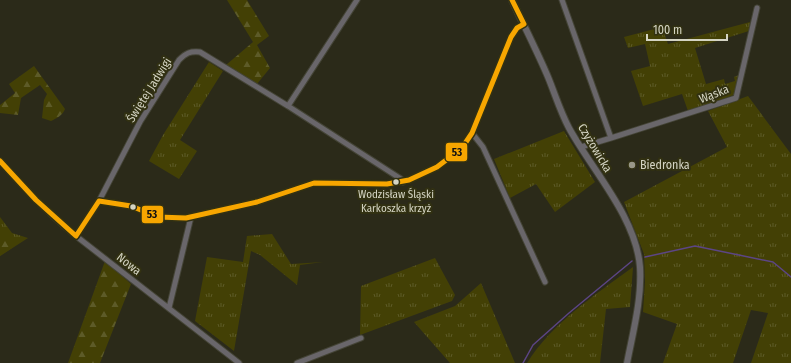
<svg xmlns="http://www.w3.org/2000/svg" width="791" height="363" viewBox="0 0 791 363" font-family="'Fira Sans Condensed',sans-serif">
<defs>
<pattern id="grass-tufts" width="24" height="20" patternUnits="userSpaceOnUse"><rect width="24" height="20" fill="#434005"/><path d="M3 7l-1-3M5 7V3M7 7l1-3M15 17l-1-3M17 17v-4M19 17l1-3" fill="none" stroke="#5d5b28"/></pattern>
<pattern id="forest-firs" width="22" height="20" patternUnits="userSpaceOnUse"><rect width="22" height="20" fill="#434005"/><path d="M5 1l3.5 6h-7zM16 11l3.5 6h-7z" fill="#5d5b28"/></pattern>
</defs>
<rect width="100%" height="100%" fill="#2b2a19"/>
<path fill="url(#grass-tufts)" d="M750,22L749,31L695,48L706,84L724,79L725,84L735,81L734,77L739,75L734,95L688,111L682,94L643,106L631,71L650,66L645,44L628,48L624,37L662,27L668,44Z
M209,62L223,71L180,140L197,151L179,179L149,161L163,135Z
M748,96L791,154V363H751L768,313L751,310L733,363H663L677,324L643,312L645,281L644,254L624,202L727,147L708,111Z
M564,131L595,182L555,212L536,184L510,198L494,159Z
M0,217L12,233L28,238L0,256Z
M272,234L291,264L323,262L300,265L297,285L260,255L251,251L234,351L195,321L207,257L243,262L247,236Z
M435,258L455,295L452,301L360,335L361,286Z
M633,267L630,307L606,309L600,363H527C552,323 595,295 633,267Z
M481,283L515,363H450L414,322L455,306Z"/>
<path fill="url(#forest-firs)" d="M227,0H247L269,36L257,45L270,68L257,84L226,65L253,42Z
M34,66L65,109C62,116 57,118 51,121L42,118L44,100L47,94L40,85L21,98L18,115L0,113V105L15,93L9,84Z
M0,237L18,241L12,248L0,256Z
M105,261L131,284L100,363H68Z"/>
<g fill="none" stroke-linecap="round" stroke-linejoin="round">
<path stroke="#5c4585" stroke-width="1.5" d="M645,257L695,246L773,262L791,277
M523,363L533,345L569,313L632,261"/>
<defs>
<path id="minor" d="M357,0L288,106L401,179L403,182
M562,0L611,138L581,147
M472,133L483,147L545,282
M611,138L736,98L757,8
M0,161C24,188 48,214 76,236L99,201L131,206L158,217L186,218L257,202L314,183L387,184L409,180L437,167L462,148L472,133L511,37L517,28L524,24
M99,201L140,122L179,60C186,53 190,51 200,52L288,106
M76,236L239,363
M169,308L191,217
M297,363L361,338"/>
<path id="tertiary" d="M512,0C524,26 537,51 548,77C555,94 560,111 569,128C592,170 636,217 640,267C642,299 633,332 627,363"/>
</defs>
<use href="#minor" stroke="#444436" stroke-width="7"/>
<use href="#tertiary" stroke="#444436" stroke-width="8"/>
<use href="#minor" stroke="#69666a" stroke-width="5"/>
<use href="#tertiary" stroke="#69666a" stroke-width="6"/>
<defs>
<path id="bus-1" d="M0,161L36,200L76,236L99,201L131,206L158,217L186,218L257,202L314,183L387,184L409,180L437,167L462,148L472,133L511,37L517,28L524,24L512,0"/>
</defs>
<use href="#bus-1" stroke="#323112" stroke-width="8"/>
<use href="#bus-1" stroke="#f7a600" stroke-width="5"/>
</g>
<circle fill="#999888" stroke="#323112" stroke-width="1.5" cx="632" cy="165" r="4"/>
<g fill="#d4d4c3" stroke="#323112" stroke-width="1.5">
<circle cx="396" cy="182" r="3.5"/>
<circle cx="133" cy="207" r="3.5"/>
</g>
<g text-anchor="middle" stroke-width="4" stroke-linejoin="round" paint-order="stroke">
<g font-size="11" fill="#d4d4c3" stroke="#323112">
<text x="396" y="198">Wodzisław Śląski<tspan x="396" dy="14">Karkoszka krzyż</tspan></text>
</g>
<g font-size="12" fill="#d4d4c3" stroke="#323112">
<text transform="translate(149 90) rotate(-58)" y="4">Świętej Jadwigi</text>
<text transform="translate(714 94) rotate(-21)" y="4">Wąska</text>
<text transform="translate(595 148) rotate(59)" y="4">Czyżowicka</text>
<text transform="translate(129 264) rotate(38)" y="4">Nowa</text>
</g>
<g font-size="12" fill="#d4d4c3" stroke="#323112" text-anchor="start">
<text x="640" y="169">Biedronka</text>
</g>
</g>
<g stroke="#323112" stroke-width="1.5">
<rect x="445" y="142" width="23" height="20" rx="4" fill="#f7a600"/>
<rect x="141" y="205" width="23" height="19" rx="4" fill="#f7a600"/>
</g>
<g font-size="11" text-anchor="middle" font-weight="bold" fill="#111">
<text x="457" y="156">53</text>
<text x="152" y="218">53</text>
</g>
<path d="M647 34v6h80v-6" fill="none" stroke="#d4d4c3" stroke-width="2"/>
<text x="653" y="34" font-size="12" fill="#d4d4c3" stroke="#323112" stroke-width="3" paint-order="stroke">100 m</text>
</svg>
